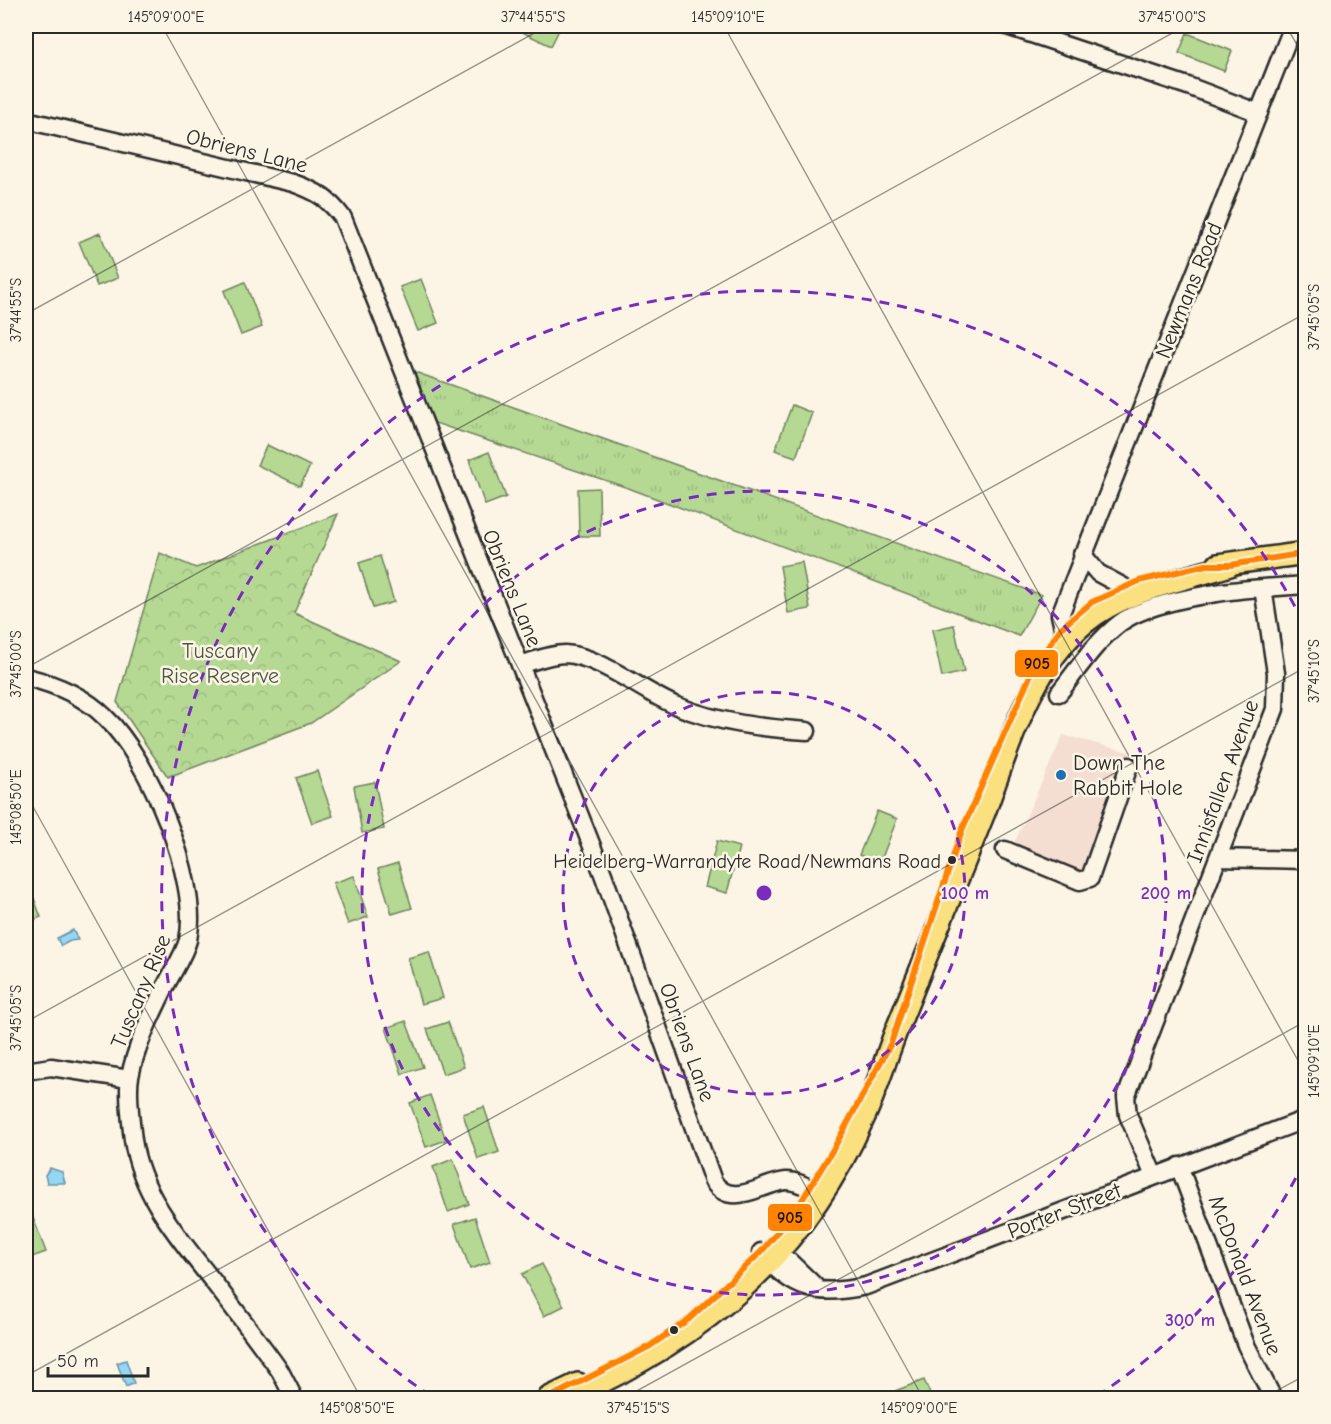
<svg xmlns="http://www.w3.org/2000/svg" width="1331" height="1424" viewBox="0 0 1331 1424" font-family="'Comic Neue',sans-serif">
<defs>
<pattern id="grass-tufts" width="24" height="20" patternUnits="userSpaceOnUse" patternTransform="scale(1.5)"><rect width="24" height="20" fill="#b5d993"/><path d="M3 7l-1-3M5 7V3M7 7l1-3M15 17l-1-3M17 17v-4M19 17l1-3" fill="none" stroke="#9cba7f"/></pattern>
<pattern id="forest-crowns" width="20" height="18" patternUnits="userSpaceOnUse" patternTransform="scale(1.5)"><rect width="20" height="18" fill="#b5d993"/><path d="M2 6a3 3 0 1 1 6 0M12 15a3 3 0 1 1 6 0" fill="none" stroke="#9cba7f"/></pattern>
</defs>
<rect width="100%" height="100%" fill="#fcf5e5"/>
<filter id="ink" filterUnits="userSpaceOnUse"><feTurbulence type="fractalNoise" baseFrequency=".0167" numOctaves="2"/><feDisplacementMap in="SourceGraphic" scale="12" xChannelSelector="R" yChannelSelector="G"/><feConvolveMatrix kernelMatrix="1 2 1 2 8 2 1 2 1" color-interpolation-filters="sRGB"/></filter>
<g filter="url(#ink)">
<path fill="#f4ded2" d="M1063,735L1137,754L1088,889L1007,859Z"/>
<path fill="url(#grass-tufts)" stroke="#70825f" stroke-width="1.5" d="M412,371L1042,595L1019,636L631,489L432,422Z"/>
<path fill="url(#forest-crowns)" stroke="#70825f" stroke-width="1.5" d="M338,514L294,613L401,661L311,723L168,777L117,702L160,553L196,568Z"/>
<path fill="#b5d993" stroke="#70825f" stroke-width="1.5" d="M510,26H561L551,46Z
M1187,33L1232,51L1224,71L1179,53Z
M100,233L118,278L97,286L79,242Z
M421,279L438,323L418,331L400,287Z
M245,282L262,327L241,335L224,291Z
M792,405L812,413L796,457L775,450Z
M267,445L310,466L300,486L257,465Z
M489,452L506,497L485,505L469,460Z
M599,488L600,536H579L578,489Z
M380,556L394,602L373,608L359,563Z
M802,562L810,609L788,613L780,566Z
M954,625L964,672L942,677L932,630Z
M317,771L333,816L312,823L296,778Z
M375,782L384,829L362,833L354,786Z
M877,811L897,819L880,863L859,855Z
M717,841L739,847L727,893L705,887Z
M398,863L412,908L392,914L378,869Z
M354,876L368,917L348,924L333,883Z
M26,877L41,917L26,923Z
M429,952L443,998L421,1004L408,958Z
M406,1021L423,1067L402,1074L386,1028Z
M448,1022L464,1067L443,1074L427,1029Z
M430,1095L446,1140L426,1147L410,1103Z
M484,1107L499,1152L478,1159L463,1114Z
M453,1159L469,1204L448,1212L433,1167Z
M29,1207L46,1252L26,1259V1209Z
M475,1217L490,1262L470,1269L454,1224Z
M542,1264L564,1306L544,1316L522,1274Z
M924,1380L932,1398H898L895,1391Z"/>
<path fill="#93d7f5" stroke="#6992a4" stroke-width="1.5" d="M73,930L78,940L70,941L61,946L57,938Z
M50,1168L62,1172L65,1183H47L45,1175Z
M126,1360L134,1383L126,1387L117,1363Z"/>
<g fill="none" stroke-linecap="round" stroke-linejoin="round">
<defs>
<path id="minor" d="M1007,26L1188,86L1259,113
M26,120L293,183C316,191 328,198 343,218L603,874L713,1181C731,1210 762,1183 786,1181C798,1180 811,1190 822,1194
M1082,554L1098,573L1124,587
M1263,588L1306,585
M1066,641L1060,615L1293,26
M520,665C534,661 550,654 565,654C601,656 642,692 677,706C719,723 762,728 807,731
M26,677C55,684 83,695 105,717C148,757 201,881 188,940C184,955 173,971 166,985C152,1014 136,1045 130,1077C127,1092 131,1124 133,1140C141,1195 179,1238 212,1280C235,1310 258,1340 280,1371L294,1398
M1059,693C1078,669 1095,642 1120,623C1149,601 1227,590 1263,588L1276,673L1275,709L1126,1097L1128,1115L1154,1176
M1005,850L1080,881L1090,878L1129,766
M1218,858L1306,860
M26,1071L51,1067L129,1079
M1179,1166L1246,1345L1273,1398
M761,1252C791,1290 818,1297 866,1286L1306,1119
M766,1253L790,1262L815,1286"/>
<path id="major" d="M1218,565L1306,553
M549,1398L578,1384
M568,1398C704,1337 800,1258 863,1119C878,1087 887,1052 901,1019C929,950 957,880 985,810C1009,746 1030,669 1084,623C1124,589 1181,581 1230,565"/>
</defs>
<use href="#minor" stroke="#2b2b2b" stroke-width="21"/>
<use href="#major" stroke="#2b2b2b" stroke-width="26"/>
<use href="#minor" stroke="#fcf5e5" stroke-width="16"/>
<use href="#major" stroke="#fbe080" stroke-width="21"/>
<defs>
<path id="bus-1" d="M549,1398L650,1346L689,1319L761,1252L796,1210L835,1146L891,1043L962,830L1034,667L1061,628L1092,602L1139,581L1206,565H1230L1306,553"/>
</defs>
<use href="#bus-1" stroke="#fcf5e5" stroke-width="10"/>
<use href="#bus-1" stroke="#ff8200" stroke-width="6"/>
</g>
</g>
<path fill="none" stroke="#2b2b2b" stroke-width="1.5" stroke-opacity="0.45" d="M162,26L923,1398M724,26L1306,1075M1286,26L1306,60M26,314L547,26M26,668L1185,26M26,794L361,1398M26,1022L1306,313M26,1376L1306,667M624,1398L1306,1021M1263,1398L1306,1375"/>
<g fill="none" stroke="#7b2cbf" stroke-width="3" stroke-dasharray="10 8">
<circle cx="764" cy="893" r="201"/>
<circle cx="764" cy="893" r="402"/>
<path d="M1304 1162A603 603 0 0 1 1097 1396M431 1396A603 603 0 1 1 1304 624"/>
</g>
<circle fill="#1f6fb2" stroke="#fcf5e5" stroke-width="2" cx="1061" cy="775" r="6"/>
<g fill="#2b2b2b" stroke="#fcf5e5" stroke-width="2">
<circle cx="952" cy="860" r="5"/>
<circle cx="674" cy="1330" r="5"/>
</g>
<g text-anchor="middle" stroke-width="5" stroke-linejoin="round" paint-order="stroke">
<g font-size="20" fill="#2b2b2b" stroke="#fcf5e5" text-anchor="end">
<text x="941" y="868">Heidelberg-Warrandyte Road/Newmans Road</text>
</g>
<g font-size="22" fill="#2b2b2b" stroke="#fcf5e5">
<text transform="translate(247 150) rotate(14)" y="8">Obriens Lane</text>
<text transform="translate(1188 290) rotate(-68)" y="8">Newmans Road</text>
<text transform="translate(513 588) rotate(68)" y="8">Obriens Lane</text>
<text transform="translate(1222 781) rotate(-70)" y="8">Innisfallen Avenue</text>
<text transform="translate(140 991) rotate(-67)" y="8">Tuscany Rise</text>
<text transform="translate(688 1042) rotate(70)" y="8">Obriens Lane</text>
<text transform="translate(1064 1210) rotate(-21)" y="8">Porter Street</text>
<text transform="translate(1246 1275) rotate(69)" y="8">McDonald Avenue</text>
</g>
<g font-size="22" fill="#4e5645" stroke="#fcf5e5">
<text x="220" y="658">Tuscany<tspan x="220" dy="25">Rise Reserve</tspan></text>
</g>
<g font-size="22" fill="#2b2b2b" stroke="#fcf5e5" text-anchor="start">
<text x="1073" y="770">Down The<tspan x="1073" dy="25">Rabbit Hole</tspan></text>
</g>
</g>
<circle cx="764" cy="893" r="9" fill="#7b2cbf" stroke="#fcf5e5" stroke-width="3"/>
<g font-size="18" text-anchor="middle" font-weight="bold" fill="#7b2cbf" stroke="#fcf5e5" stroke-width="5" stroke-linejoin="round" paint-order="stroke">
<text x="965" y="899">100 m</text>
<text x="1166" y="899">200 m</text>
<text x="1190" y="1326">300 m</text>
</g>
<g stroke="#fcf5e5" stroke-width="2">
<rect x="1014" y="649" width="45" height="29" rx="6" fill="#ff8200"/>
<rect x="767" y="1203" width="46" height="29" rx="6" fill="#ff8200"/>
</g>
<g font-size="16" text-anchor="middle" font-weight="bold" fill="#111">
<text x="1037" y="669">905</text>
<text x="790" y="1223">905</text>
</g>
<rect width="1331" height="1424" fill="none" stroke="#fcf5e5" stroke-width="66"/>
<path d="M48 1367v9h100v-9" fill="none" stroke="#2b2b2b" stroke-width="3"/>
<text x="57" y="1367" font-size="18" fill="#2b2b2b" stroke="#fcf5e5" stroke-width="4.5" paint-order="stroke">50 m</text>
<rect x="33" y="33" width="1265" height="1358" fill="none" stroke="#2b2b2b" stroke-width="2"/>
<g font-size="15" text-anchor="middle" fill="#2b2b2b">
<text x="166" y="22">145°09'00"E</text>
<text x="533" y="22">37°44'55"S</text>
<text x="728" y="22">145°09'10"E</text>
<text x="1172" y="22">37°45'00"S</text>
<text transform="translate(16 310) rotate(-90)" y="5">37°44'55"S</text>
<text transform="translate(1314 317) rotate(-90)" y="5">37°45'05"S</text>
<text transform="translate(16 664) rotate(-90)" y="5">37°45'00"S</text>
<text transform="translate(1314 671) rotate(-90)" y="5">37°45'10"S</text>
<text transform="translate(16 807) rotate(-90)" y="5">145°08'50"E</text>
<text transform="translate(16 1018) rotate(-90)" y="5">37°45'05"S</text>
<text transform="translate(1314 1061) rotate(-90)" y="5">145°09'10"E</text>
<text x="357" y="1413">145°08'50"E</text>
<text x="638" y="1413">37°45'15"S</text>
<text x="919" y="1413">145°09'00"E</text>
</g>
</svg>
